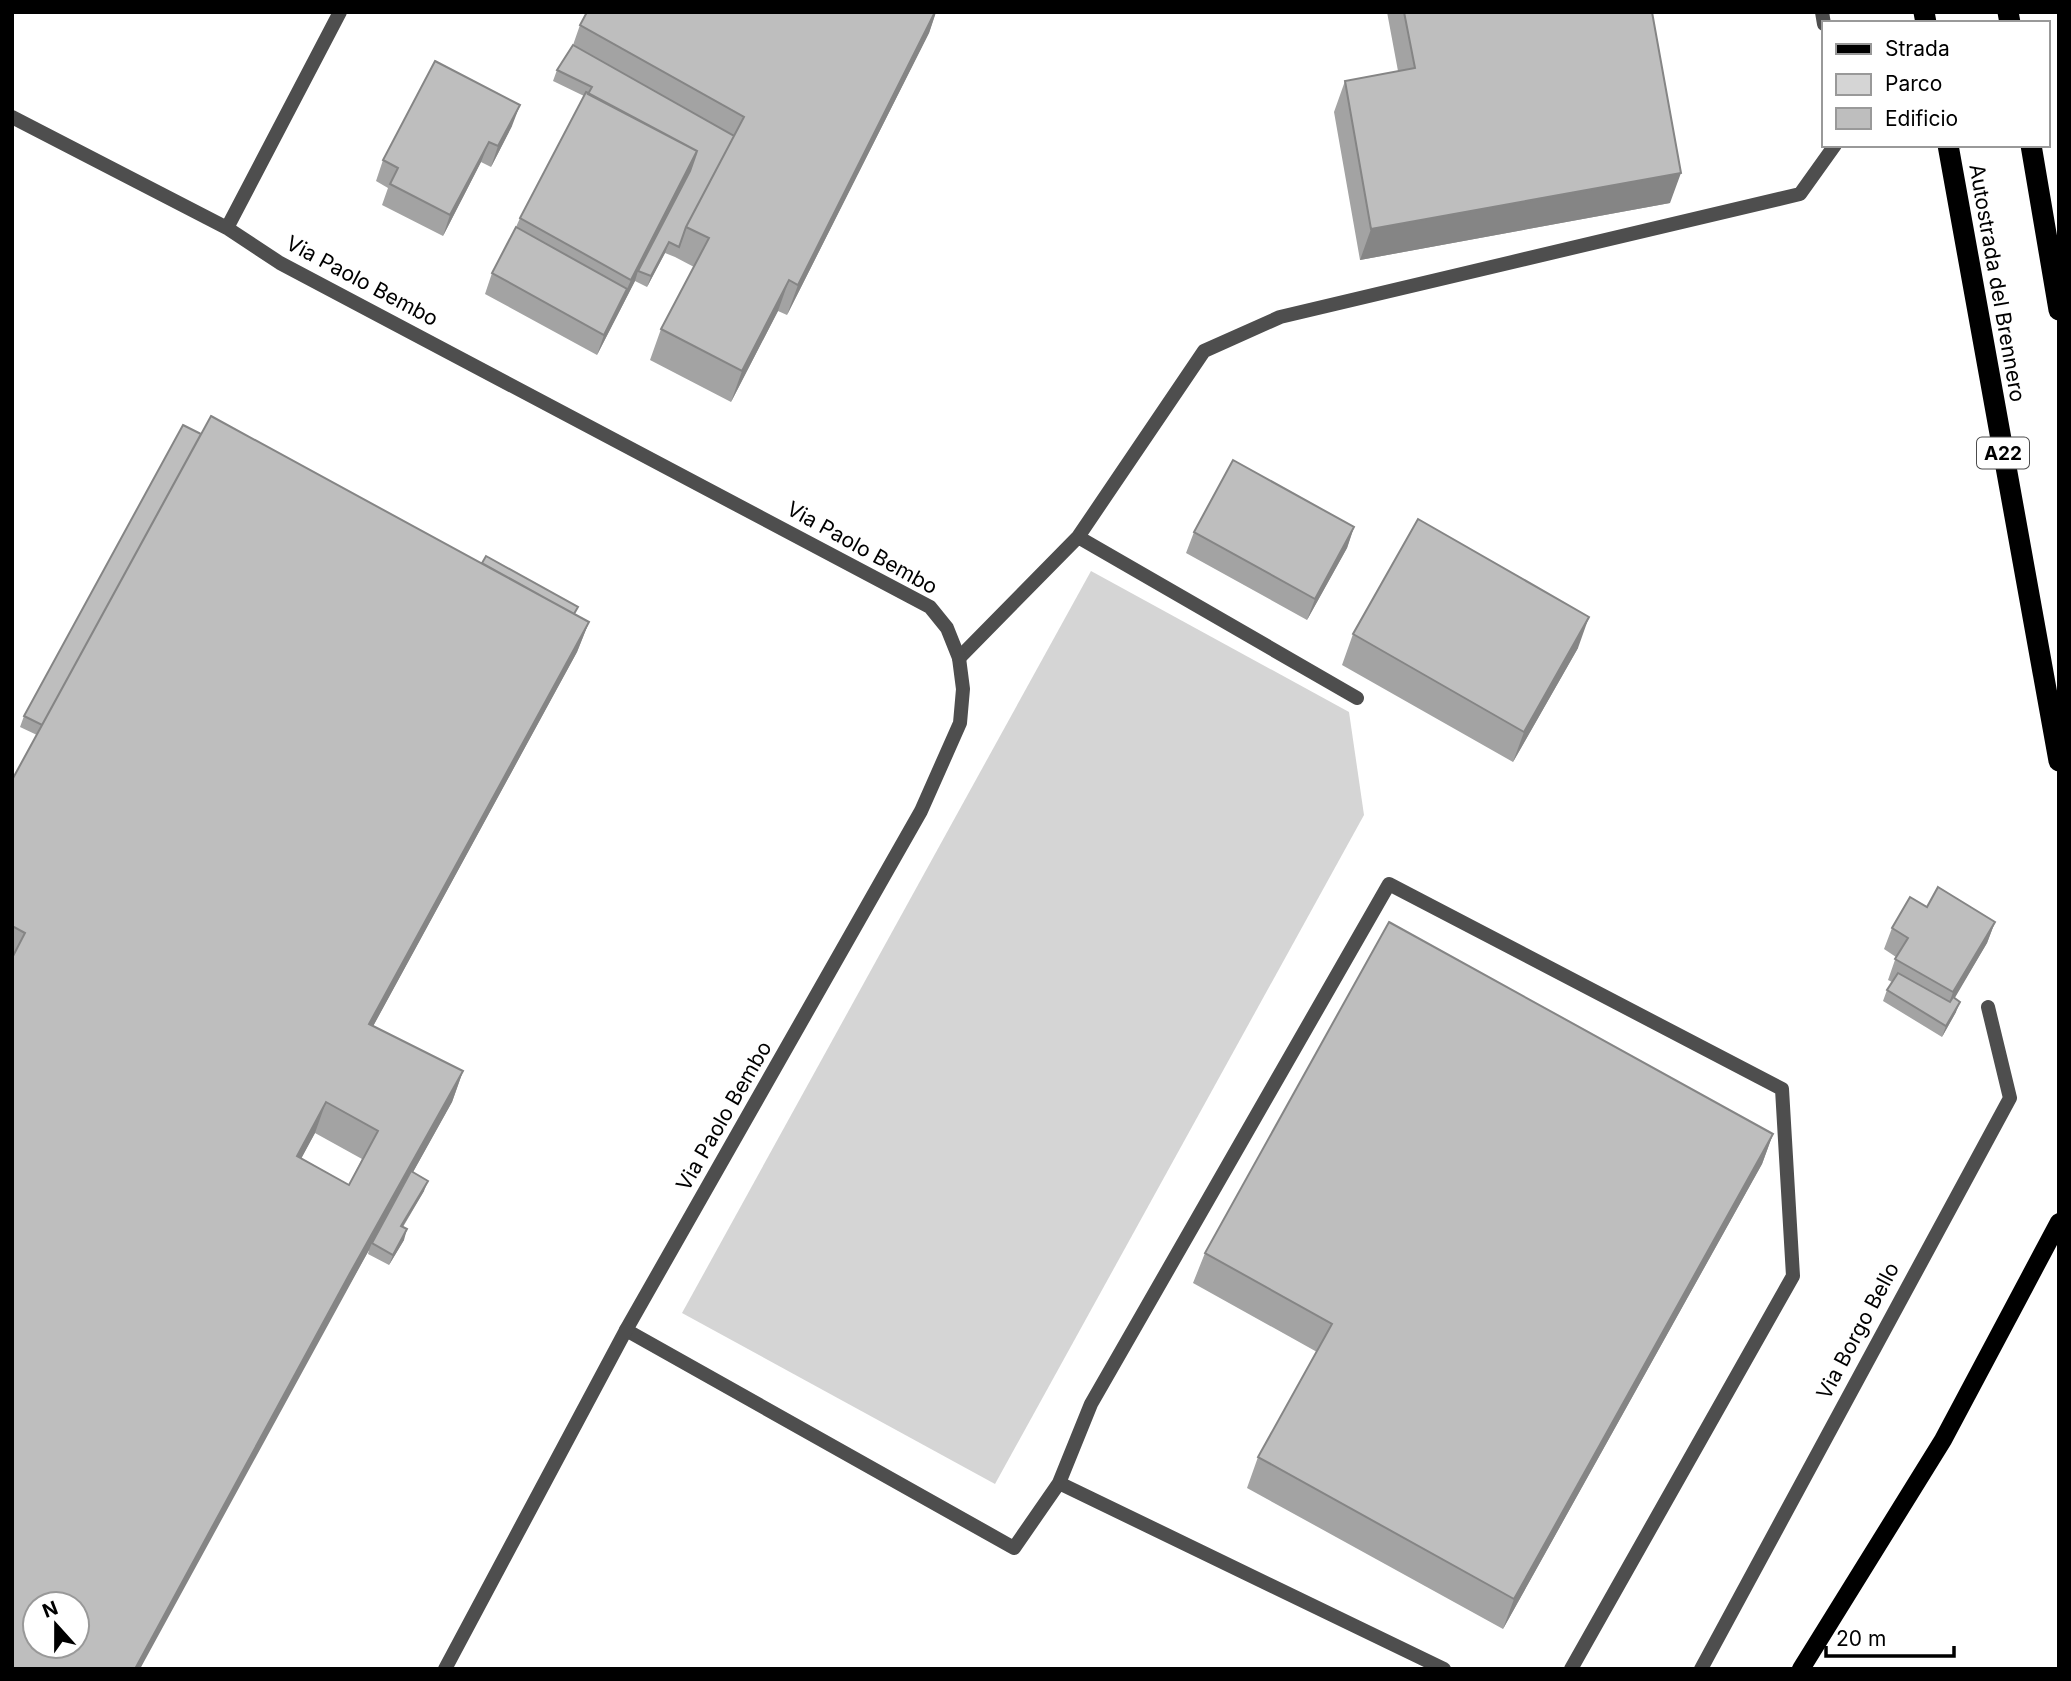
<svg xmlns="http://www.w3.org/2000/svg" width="2071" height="1681" viewBox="0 0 2071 1681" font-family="Inter,sans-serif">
<rect width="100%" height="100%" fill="#fff"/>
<path fill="#d5d5d5" d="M1091,571L1349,712L1364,815L995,1484L682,1313Z"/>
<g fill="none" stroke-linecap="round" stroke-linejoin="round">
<path stroke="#4e4e4e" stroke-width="14" d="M1822,12L1824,24
M1078,537L1357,698
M959,658L1078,537L1204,351L1280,317L1800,194L1835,145
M626,1330L1014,1548L1059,1483L1091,1404L1389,884L1782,1089L1793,1276L1571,1669
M1059,1483L1444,1669"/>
<path stroke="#4e4e4e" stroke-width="14" d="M340,12L227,228L280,263L930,607L947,628L959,658L963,689L960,723L921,811L626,1330L445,1669
M12,117L227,228
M1701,1669L2010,1098L1988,1007"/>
<path stroke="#000" stroke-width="18" d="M1801,1669L1943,1440L2059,1222"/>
<path stroke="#000" stroke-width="21" d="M1924,12L1926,23
M2008,12L2010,23
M1948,145L2059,761
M2031,145L2059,310"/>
</g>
<path fill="#a3a3a3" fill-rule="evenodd" d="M587,12H936L929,33L787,315L778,311L731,402L650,360L661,329L694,267L675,257L665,253L647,287L635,281L597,355L485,294L492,273L516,227L520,218L584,96L553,81L557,70L573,45L580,25Z
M1387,12H1652L1670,203L1360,260L1334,112L1345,81L1398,71Z
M512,126L491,167L481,162L443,236L382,205L388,188L376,181L383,160Z
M1354,527L1347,548L1307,620L1186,553L1194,532Z
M575,614L589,622L577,652L373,1026L463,1071L452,1102L413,1172L424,1191L403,1227L404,1240L389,1265L368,1254L369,1250L338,1305L12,1669V780L37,735L20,727L24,716ZM315,1133L362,1159L349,1185L301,1158Z
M1353,634L1578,648L1513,762L1342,665Z
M1927,907L1995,922L1987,943L1954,998L1956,1012L1942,1037L1883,1001L1887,990L1892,982L1888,980L1896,957L1884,949L1892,928Z
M1773,1134L1762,1164L1503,1629L1247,1488L1258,1457L1317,1352L1193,1283L1205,1253Z"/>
<path fill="#858585" d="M935,12H936L929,33L787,315L798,285Z
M520,105L512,126L491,167L498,146Z
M489,142L481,162L443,236L450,215Z
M697,151L686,182L638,271L635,281L597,355L604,335L627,289L631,280Z
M1681,173L1670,203L1360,260L1371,229Z
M669,242L665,253L647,287L651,276Z
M789,280L778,311L731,402L742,371Z
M1354,527L1347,548L1307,620L1315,599Z
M1589,617L1578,648L1513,762L1524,732Z
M589,622L577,652L358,1054L369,1024Z
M1995,922L1987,943L1946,1013L1953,992Z
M1960,1002L1956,1012L1942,1037L1946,1026Z
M463,1071L452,1102L373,1244L372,1243L369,1250L140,1669H135L349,1275Z
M326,1102L315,1133L286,1187L297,1156Z
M1773,1134L1762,1164L1503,1629L1514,1599Z
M428,1181L424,1191L397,1236L401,1226Z
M407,1229L404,1240L389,1265L393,1255Z"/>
<path fill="#bebebe" stroke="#858585" stroke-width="2" fill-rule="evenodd" d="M587,12H935L798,285L789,280L742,371L661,329L709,238L686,227L744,117L580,25Z
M1404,12H1652L1681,173L1371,229L1345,81L1415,68Z
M573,45L734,136L686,227L679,247L669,242L651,276L638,271L690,171L697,151L588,94L592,87L557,70Z
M435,61L520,105L498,146L489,142L450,215L390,184L398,168L383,160Z
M586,92L697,151L631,280L520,218Z
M516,227L627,289L604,335L492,273Z
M211,416L589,622L369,1024L463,1071L349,1275L135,1669H12V958L25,933L12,926V780ZM326,1102L378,1131L349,1185L297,1156ZM35,1604H77V1646H35Z
M183,425L201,434L42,725L24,716Z
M1233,460L1354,527L1315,599L1194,532Z
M1418,519L1589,617L1524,732L1353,634Z
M486,556L578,607L574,614L482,563Z
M1938,887L1995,922L1953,992L1895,959L1908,938L1892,928L1910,897L1927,907Z
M1389,922L1773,1134L1514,1599L1258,1457L1332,1324L1205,1253Z
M1898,973L1950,1002L1953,997L1960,1002L1946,1026L1887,990Z
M411,1171L428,1181L401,1226L407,1229L393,1255L372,1243Z"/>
<g text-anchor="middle" stroke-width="6" stroke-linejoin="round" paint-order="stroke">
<rect fill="#fff" stroke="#4c4c4c" stroke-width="2" x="1977" y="437.5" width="52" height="31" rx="5"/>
<g font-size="19" font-weight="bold" fill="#000">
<text x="2003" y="460">A22</text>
</g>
<g font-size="21" fill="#000" stroke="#fff">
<text transform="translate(362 281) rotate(28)" y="7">Via Paolo Bembo</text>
<text transform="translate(1997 283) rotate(80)" y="7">Autostrada del Brennero</text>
<text transform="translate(862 548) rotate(29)" y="7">Via Paolo Bembo</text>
<text transform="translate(724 1116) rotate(-60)" y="7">Via Paolo Bembo</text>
<text transform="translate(1858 1331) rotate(-62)" y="7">Via Borgo Bello</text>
</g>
</g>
<rect width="2071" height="1681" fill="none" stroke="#000000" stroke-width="28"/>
<rect x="1822" y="21" width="228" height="126" fill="#ffffff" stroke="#999999" stroke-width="2"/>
<rect x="1836" y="44" width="35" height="10" fill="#000000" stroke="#999999" stroke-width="2"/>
<text x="1885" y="56" font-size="21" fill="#000000">Strada</text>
<rect x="1836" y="74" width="35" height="21" fill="#d5d5d5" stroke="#999999" stroke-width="2"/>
<text x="1885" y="91" font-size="21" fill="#000000">Parco</text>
<rect x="1836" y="108" width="35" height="21" fill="#bebebe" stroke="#999999" stroke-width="2"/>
<text x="1885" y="126" font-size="21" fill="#000000">Edificio</text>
<g transform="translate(56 1625) rotate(339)"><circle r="33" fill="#ffffff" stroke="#999999" stroke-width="2"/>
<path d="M0-5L12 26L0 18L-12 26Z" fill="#000000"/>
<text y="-10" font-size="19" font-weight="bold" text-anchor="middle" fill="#000000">N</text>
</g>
<path d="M1826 1646v10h128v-10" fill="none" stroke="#000000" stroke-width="3.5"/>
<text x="1836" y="1646" font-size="21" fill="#000000" stroke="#ffffff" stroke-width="5" paint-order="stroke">20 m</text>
</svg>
